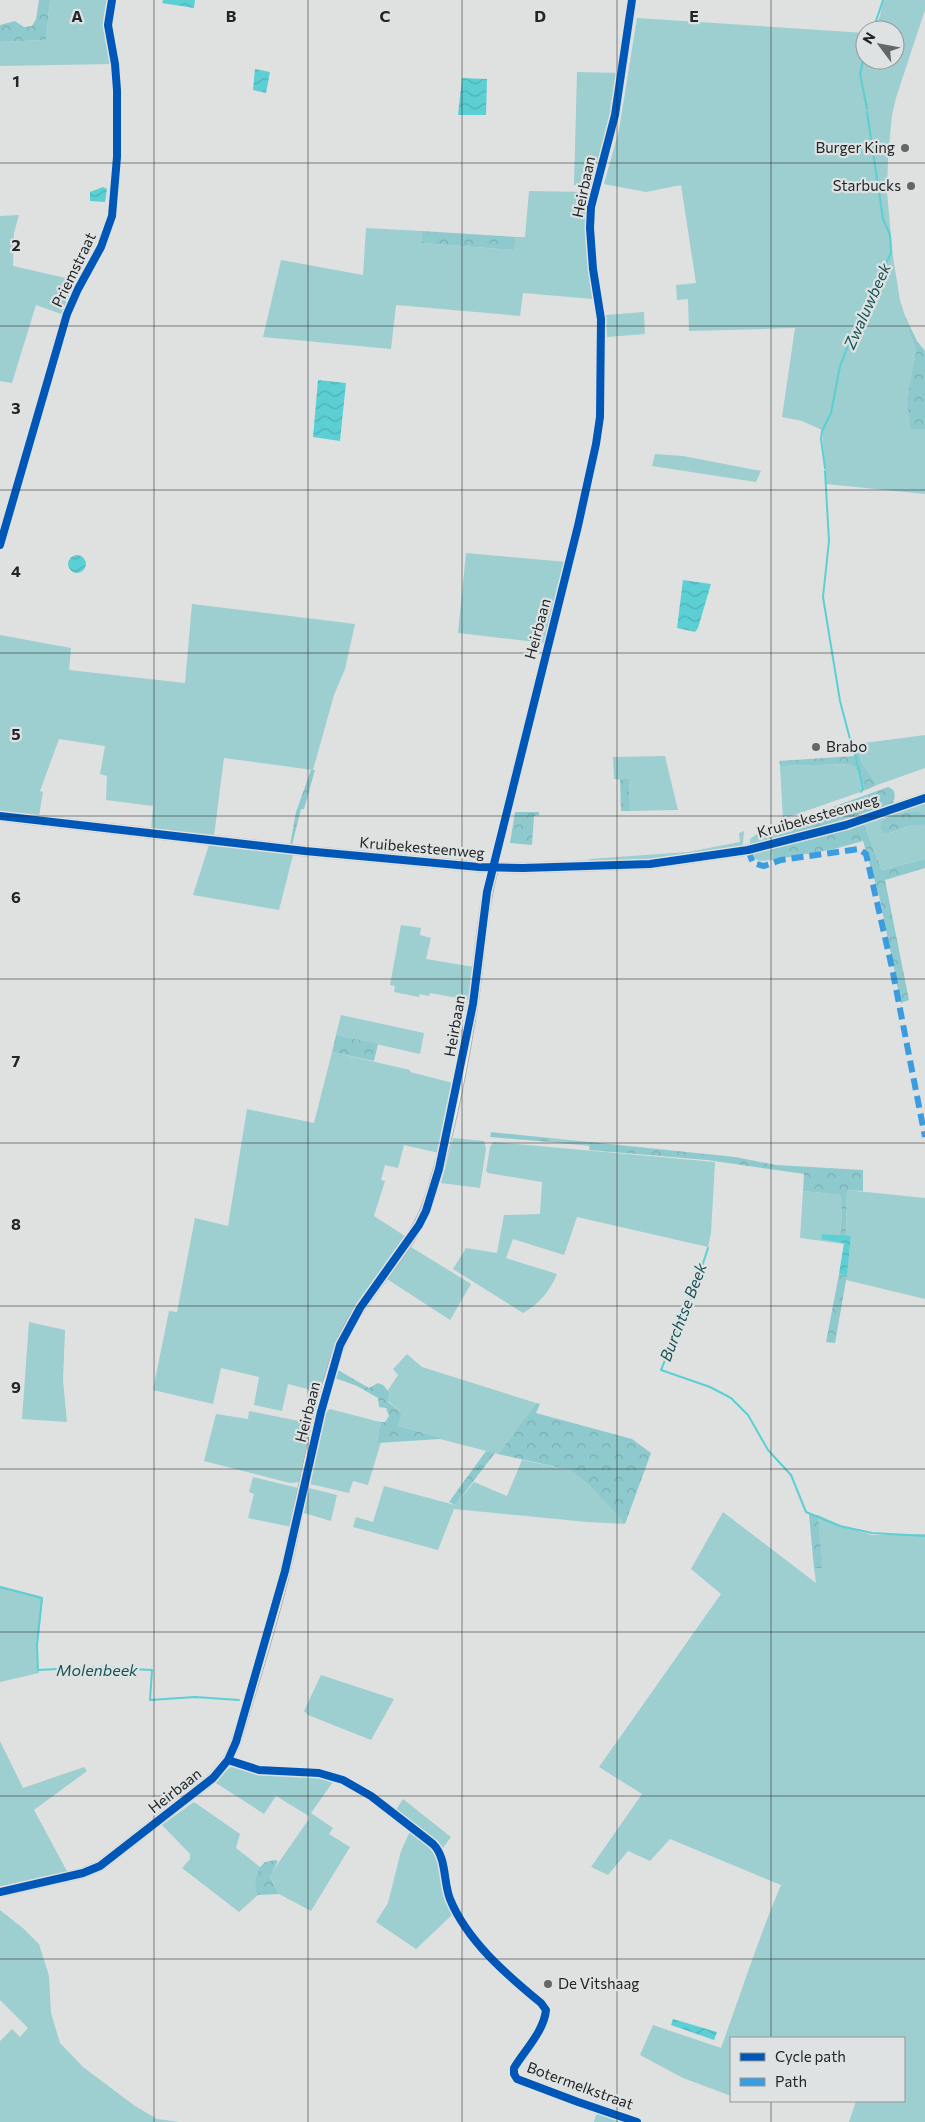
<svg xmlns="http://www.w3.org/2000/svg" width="925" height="2122" viewBox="0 0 925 2122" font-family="Commissioner,sans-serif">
<defs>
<pattern id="forest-crowns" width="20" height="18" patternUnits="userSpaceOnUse" patternTransform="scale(1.25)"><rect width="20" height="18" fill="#8ecacd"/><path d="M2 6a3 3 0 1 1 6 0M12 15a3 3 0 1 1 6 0" fill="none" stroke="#7aadb0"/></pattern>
<pattern id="water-waves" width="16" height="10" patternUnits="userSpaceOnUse" patternTransform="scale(1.25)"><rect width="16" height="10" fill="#5bcfd3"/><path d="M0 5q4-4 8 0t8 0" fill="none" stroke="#4fb2b5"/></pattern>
</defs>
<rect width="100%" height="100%" fill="#dfe1e1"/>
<path fill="#9dced0" d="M50,0H109L106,28L113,64L0,66V42L46,40Z
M883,0H925V10L896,98L892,115L888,157L887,192L893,257L900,300L916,351L912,379L911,429H925V494L826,484L822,430L802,421L782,417L795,328L689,331L688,299L677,300L676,285L696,283L681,185L646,192L604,184L619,130L637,18L865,33V60H895V30H874L880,16Z
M577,72L621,73L617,98L597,178L589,185H574Z
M529,191L588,192L586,225L593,299L523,293L520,316L396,305L391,349L263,337L281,260L363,275L366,228L422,231V243L514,250L516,237H525Z
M19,215L14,233L13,266L79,281L64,315L36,305L12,383L0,381V216Z
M644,312L645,334L607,337L606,315Z
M655,454L683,456L761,471L756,482L652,466Z
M466,553L567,562L545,643L458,633Z
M192,604L355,624L345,669L334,695L313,770L224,758L214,836L151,829L153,806L106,800L107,776L100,774L105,746L59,739L40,791L43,792L39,816L0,811V635L71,648L69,670L185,683Z
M925,735V768L877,785L862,763L856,744Z
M665,756L678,810L630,811L629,780L614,779L613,757Z
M852,764L857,769L862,789L866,790L783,819L780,766Z
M925,803V815L918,811L890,833L918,823L925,825V859L882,870L864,824Z
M780,826L778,830L780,839L752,845L750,844V839L758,833Z
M744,831L743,844L741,847L659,859L590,862L589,859L688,852L740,842L739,833Z
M209,845L293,855L279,910L193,895Z
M772,848L773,860L760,861L753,858L755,853Z
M401,925L421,928L420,935L431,938L426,959L474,967L469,1000L430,993L429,996L420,994L419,997L394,992L395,986L390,985Z
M341,1015L424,1033L420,1054L336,1035Z
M332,1052L410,1070V1072L453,1083L439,1153L404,1145L398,1168L385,1165L381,1180L385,1181L374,1216L408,1238L376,1279L323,1393L288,1384L282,1411L254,1405L259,1377L221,1368L213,1404L153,1390L169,1311L177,1312L195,1218L228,1226L247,1109L314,1123Z
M453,1138L484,1141L486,1149L480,1188L441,1183Z
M550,1138L590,1142V1146L550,1142Z
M493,1142L715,1162L711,1233L708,1247L577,1217L564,1255L513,1239L506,1258L557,1274C550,1291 539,1304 523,1313L453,1269L466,1248L497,1253L504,1215L540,1214L542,1182L488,1173L486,1171L490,1147Z
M847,1190L925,1198V1299L846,1280L851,1236H846Z
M803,1191L840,1195L842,1213L840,1236L822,1234L821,1238L844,1242V1244L800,1238Z
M411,1247L471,1284L450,1320L387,1279Z
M29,1322L65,1330L63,1380L67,1422L22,1419Z
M407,1354L422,1367L536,1403L498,1454L440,1439V1437L398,1426L402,1413L388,1401L390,1393L388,1390L398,1375L393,1369Z
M330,1409L380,1422L377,1442H381L368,1485L353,1481L349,1493L310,1484L326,1412Z
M249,1411L314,1424L303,1482L290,1483L204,1461L216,1414L248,1419Z
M522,1460L570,1470L589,1485L625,1524L587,1522L454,1509L438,1550L353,1527L356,1517L373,1522L384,1486L455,1505L474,1482L507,1496Z
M253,1477L302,1489L292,1527L248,1518L254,1494L249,1492Z
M309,1488L337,1495L331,1521L304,1513Z
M723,1512L816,1583L814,1568H823L818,1515L844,1527L872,1535L925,1534V2122H849L856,2101H904V2038H731V2096L683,2078L640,2055L653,2025L721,2048C741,1993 758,1939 781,1885L670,1839L650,1861L628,1851L608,1875L591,1867L642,1794L599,1767L721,1594L691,1569Z
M0,1586L43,1597L37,1655L39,1673L0,1682Z
M321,1675L394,1699L371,1740L308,1715L304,1711Z
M0,1741L23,1788L84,1767L87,1771L34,1810L68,1873L0,1890Z
M235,1765L306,1774L335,1779L311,1813L333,1828L329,1834L350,1847L311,1911L279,1894L270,1875L309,1819V1816L276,1796L264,1814L216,1783L228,1769Z
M403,1799L451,1837L442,1849L396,1810Z
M194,1802L240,1834L236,1848L260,1867L255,1889L258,1895L239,1912L182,1868L190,1859V1854L162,1825Z
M411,1829L435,1851L438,1858L445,1894L454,1913L416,1949L376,1922L388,1903L401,1851Z
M0,1910L24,1929L39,1944L49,1976L51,2013L60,2043L83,2067L135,2106L157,2119L180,2122H0V2041L12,2029L20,2037L28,2028L0,2000Z
M597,2112L628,2122H594Z"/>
<path fill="url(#forest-crowns)" d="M39,0H50L46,40L0,42V25L15,21L24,27L32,26L36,19Z
M422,231L516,237L514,250L422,243Z
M904,314L917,341L925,351V429H911L907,402L916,351Z
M851,744H856L862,763L877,785L866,790L862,789L857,769L851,764L780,766L779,761L854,756Z
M311,770H315L304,809H301L292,845H290L296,812Z
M620,779H629L630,811H621Z
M888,787C897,790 895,797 893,804L780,839C776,834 777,831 780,826Z
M918,811L925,815V825C910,821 897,834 883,833L880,828L882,821L891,816Z
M515,812H539V815L534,816L532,845L510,843Z
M864,824L882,870L925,859V868L885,880L909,1000L901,1003L879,895L863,841L834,849L773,860L772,848L814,839Z
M336,1035L378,1044L374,1061L332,1052Z
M491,1132L550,1138V1142L490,1137Z
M590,1142L735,1157L776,1165L863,1170V1191L847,1190L846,1236H840L842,1213L840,1195L803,1191L804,1174L707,1160L589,1150Z
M839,1274L847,1275L835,1343L826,1342Z
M338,1370L369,1388L378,1383L383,1385L390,1393L388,1402L402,1413L398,1426L440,1437V1439L377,1443L380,1422H385L389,1416L386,1408L379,1407L378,1398L357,1386L335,1378Z
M536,1403L540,1404L536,1413L632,1439L651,1453L625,1524L589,1485L570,1470L498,1454Z
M486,1451L495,1453L455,1505L449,1502Z
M809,1515H818L823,1568H814Z
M275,1860L278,1861L270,1876L279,1894L258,1895L255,1890L256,1878L260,1867L265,1862Z"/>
<path fill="url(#water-waves)" d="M163,0H195L194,8L162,3Z
M255,69L270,72L266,93L253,90Z
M462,78L487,79L486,115H458Z
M103,187L107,189L105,202L90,201V192Z
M318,380L346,383L340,441L313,437Z
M68 564a9 9 0 1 1 18 0a9 9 0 1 1-18 0Z
M683,580L711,584L698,628L695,632L677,628Z
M822,1234L851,1236L847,1275L839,1274L844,1243L821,1239Z
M673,2019L717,2032L714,2040L671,2025Z"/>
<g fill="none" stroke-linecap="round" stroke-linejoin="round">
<path stroke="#5bcfd3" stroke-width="2" d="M873,30L883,0
M865,52L860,74L867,109
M825,468L821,439L822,431L831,413L840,366L855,328L891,253L890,235L883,219L867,112
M825,471L829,541L823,597L840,701L850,739L854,749L863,789L861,792
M708,1248L695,1288L661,1370L710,1387L731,1398L748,1415L768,1450L791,1475L806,1512L840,1526L872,1533L925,1536
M0,1587L42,1598L37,1644L38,1670L94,1667L152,1670L150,1700L195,1697L239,1700"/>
<defs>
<path id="street" d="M0,545L67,314L78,289L101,247L112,216L117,157V90L115,64L108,25L112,0
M494,867L512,788L578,526L596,444L600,417L601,319L593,269L590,228L591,207L615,115L632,0
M228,1760L259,1770L319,1773L343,1780L371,1796L433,1844C447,1858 443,1881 450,1899C467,1941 507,1975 541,2003L546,2010C544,2031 525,2050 514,2068V2074L517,2079L578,2102L637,2122"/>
<path id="secondary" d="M0,816L305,851L479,867L523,868L650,864L748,850L846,825L925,798
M0,1892L83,1873L100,1866L213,1778L228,1760L236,1742C253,1684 272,1627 286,1568C303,1496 314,1418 339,1348C361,1291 414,1252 431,1194C450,1133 463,1068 473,1004C480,959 481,912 494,867"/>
</defs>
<use href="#street" stroke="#adafaf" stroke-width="9"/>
<use href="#secondary" stroke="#adafaf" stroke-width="11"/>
<use href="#street" stroke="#fafafa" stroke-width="6"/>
<use href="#secondary" stroke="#fafafa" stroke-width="9"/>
<path stroke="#3c9ce0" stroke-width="6" stroke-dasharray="12 6" stroke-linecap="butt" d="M748,850L753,863L764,866L781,860L859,849L866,854L892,968L925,1137"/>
<defs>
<path id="cycleway" d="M0,545L67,314L78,289L101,247L112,216L117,157V90L115,64L108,25L112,0
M0,816L305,851L479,867L523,868L650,864L748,850L846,825L925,798
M228,1760L259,1770L319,1773L343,1780L371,1796L433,1844C447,1858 443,1881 450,1899C467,1941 507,1975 541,2003L546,2010C544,2031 525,2050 514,2068V2074L517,2079L578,2102L637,2122
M0,1892L83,1873L100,1866L213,1778L228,1760L236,1742L285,1571L321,1412L340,1345L360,1308L419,1225L426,1211L439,1169L473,1004L487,892L578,526L596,444L600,417L601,319L593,269L590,228L591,207L615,115L632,0"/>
</defs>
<use href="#cycleway" stroke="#dee2e2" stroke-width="11"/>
<use href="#cycleway" stroke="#0057b8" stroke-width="8"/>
</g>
<path fill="none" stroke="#242626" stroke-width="1" stroke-opacity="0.55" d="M154,0V2122M308,0V2122M462,0V2122M617,0V2122M771,0V2038M0,163H925M0,326H925M0,490H925M0,653H925M0,816H925M0,979H925M0,1143H925M0,1306H925M0,1469H925M0,1632H925M0,1796H925M0,1959H925M771,2101V2122"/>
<g fill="#656767" stroke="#dee2e2" stroke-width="2">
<circle cx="905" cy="148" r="5"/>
<circle cx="911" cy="186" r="5"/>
<circle cx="816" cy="747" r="5"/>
<circle cx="548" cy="1984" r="5"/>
</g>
<g text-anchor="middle" stroke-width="4.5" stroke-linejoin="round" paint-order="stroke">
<g font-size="15" fill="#242626" stroke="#dee2e2" text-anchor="end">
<text x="895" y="153">Burger King</text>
<text x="901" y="191">Starbucks</text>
<text x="826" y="752" text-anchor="start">Brabo</text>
<text x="558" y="1989" text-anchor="start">De Vitshaag</text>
</g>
<g font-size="15" fill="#242626" stroke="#dee2e2">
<text transform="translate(584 187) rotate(-78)" y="5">Heirbaan</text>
<text transform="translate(74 270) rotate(-64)" y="5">Priemstraat</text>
<text transform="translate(538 629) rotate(-75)" y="5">Heirbaan</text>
<text transform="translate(818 816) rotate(-16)" y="5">Kruibekesteenweg</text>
<text transform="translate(422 848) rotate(5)" y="5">Kruibekesteenweg</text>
<text transform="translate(455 1026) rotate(-80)" y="5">Heirbaan</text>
<text transform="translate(308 1412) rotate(-76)" y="5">Heirbaan</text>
<text transform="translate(175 1791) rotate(-38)" y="5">Heirbaan</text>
<text transform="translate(580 2086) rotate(20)" y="5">Botermelkstraat</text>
</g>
<g font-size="16" font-style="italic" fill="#165457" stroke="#dee2e2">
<text transform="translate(867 306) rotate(-66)" y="6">Zwaluwbeek</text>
<text transform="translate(683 1312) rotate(-69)" y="6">Burchtse Beek</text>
<text x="97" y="1676">Molenbeek</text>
</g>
</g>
<g font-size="16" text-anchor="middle" font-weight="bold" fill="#242626" stroke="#dee2e2" stroke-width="4.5" stroke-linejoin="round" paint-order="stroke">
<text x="77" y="22">A</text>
<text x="231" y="22">B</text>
<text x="385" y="22">C</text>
<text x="540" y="22">D</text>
<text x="694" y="22">E</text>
<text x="16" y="87">1</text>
<text x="16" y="251">2</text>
<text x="16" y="414">3</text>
<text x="16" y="577">4</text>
<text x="16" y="740">5</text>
<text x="16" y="903">6</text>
<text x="16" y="1067">7</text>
<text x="16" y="1230">8</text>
<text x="16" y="1393">9</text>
</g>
<rect x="730" y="2037" width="175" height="65" fill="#dee2e2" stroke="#949797"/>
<rect x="740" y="2053" width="25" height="8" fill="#0057b8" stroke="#949797"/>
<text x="775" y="2062" font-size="15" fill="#242626">Cycle path</text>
<rect x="740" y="2078" width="25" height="8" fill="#3c9ce0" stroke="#949797"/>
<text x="775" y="2087" font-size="15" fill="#242626">Path</text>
<g transform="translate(880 45) rotate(302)"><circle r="24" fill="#dee2e2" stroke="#949797"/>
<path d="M0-4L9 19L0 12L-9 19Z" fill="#656767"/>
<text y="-8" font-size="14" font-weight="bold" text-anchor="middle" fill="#242626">N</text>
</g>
</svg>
